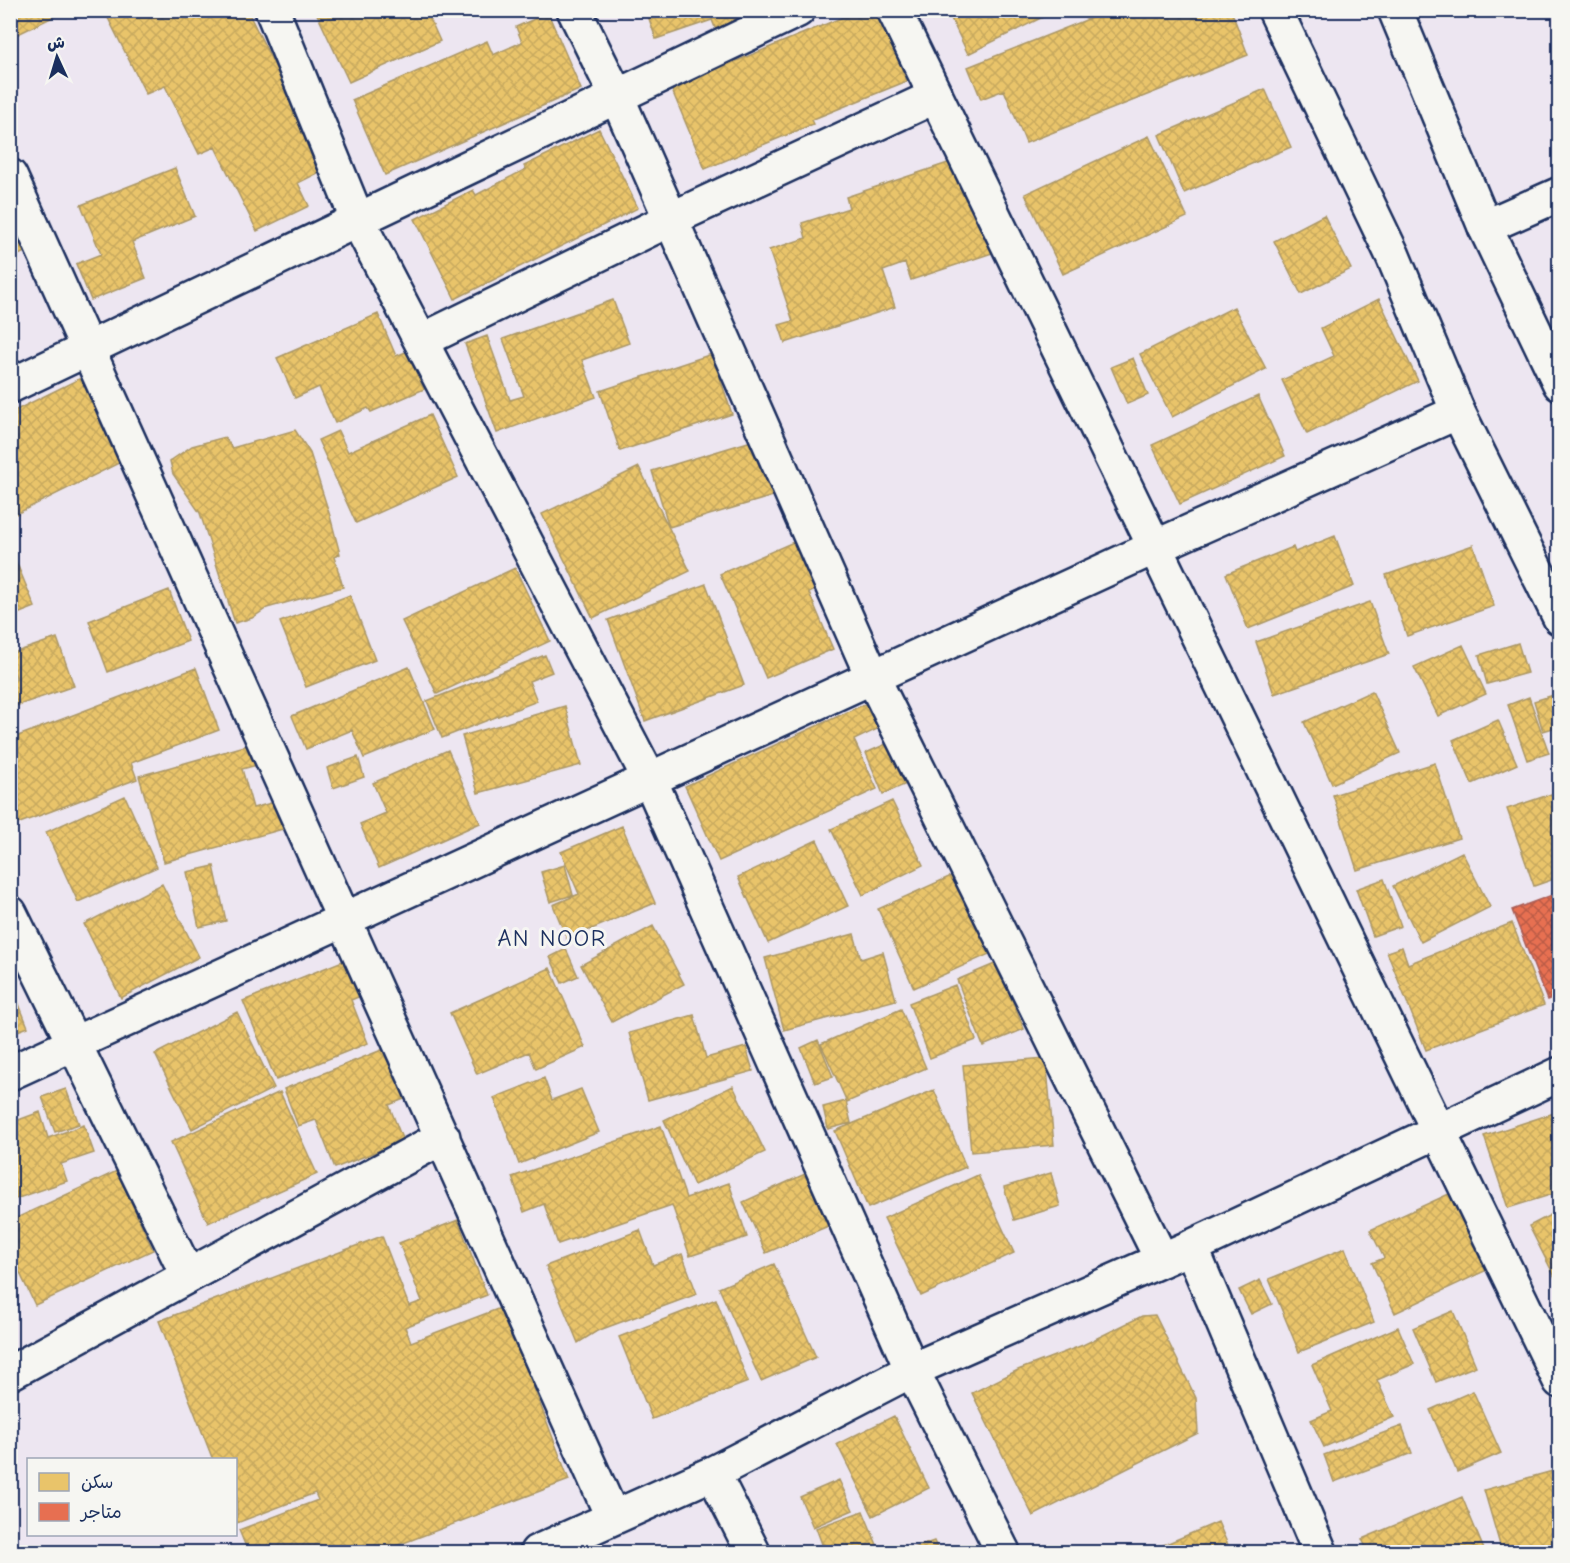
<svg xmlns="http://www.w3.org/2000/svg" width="1570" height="1563" viewBox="0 0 1570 1563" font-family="'Comic Neue','Playpen Sans Arabic',sans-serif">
<defs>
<pattern id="homes-cross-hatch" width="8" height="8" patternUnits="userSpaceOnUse" patternTransform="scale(1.5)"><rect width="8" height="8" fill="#e9c46a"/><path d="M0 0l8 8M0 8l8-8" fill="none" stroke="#c7a95e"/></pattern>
<pattern id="shops-cross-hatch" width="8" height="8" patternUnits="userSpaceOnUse" patternTransform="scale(1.5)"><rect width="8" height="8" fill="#e76f51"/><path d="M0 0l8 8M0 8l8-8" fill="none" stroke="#ba5c46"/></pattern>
</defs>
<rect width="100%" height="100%" fill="#ede6f1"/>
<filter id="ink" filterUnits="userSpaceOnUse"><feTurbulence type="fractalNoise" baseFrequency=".0167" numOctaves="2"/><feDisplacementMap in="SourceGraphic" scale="12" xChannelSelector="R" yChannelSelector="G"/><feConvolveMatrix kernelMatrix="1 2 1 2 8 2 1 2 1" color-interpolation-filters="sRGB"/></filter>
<g filter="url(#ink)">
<path fill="url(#homes-cross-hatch)" stroke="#ab9766" stroke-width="1.5" d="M10,10H67L10,38Z
M104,10H247L326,169L298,183L309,206L257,231L215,147L199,154L165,86L146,94Z
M315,10H426L440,41L349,82Z
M646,10H753L757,22L718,35L712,20L656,39Z
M860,10H877L907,81L811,120L813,124L705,169L671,88Z
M947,10H1057L968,54Z
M1111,10H1231L1248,55L1026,143L1004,90L981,99L968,67Z
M548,13L581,89L385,175L352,100L487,41L493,55L522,42L516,27Z
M1265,89L1291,147L1184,193L1159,135Z
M599,129L638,208L455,299L415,219L473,190L476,195L526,169L524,166Z
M1149,136L1187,217L1063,274L1025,194Z
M963,158L995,252L911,280L905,263L883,271L895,307L785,343L779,325L793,321L769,250L806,238L802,223L849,208L846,197Z
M175,168L195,216L132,242L146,278L91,300L76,264L101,254L81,205Z
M1324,215L1351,269L1301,294L1274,241Z
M10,221L25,252L10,259Z
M1379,299L1418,381L1307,434L1282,380L1334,356L1321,328Z
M613,300L629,343L582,360L596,397L497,433L465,344L487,336L510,400L524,396L503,339Z
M1234,307L1266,369L1172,417L1140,354Z
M378,314L396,356L408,351L424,389L371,412L368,408L335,423L319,387L295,398L277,358Z
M712,354L732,414L620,451L600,391Z
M1133,358L1148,395L1127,404L1111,367Z
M87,375L129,458L16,514L10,502V413Z
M1258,396L1285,456L1180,504L1152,445Z
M430,415L458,477L356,523L318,440L338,431L348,452Z
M295,430L310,453L330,516L340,554L334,557L343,587L267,608L252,618L235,623L200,513L173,474L170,461L192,446L225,437L232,448Z
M755,440L773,496L669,527L652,471Z
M639,467L690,571L593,618L542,514Z
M1335,536L1354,586L1248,629L1226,574L1293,547L1295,552Z
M805,537L826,585L809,593L833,649L766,678L720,574Z
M1473,545L1494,606L1407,636L1386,575Z
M10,547L35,607L10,617Z
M515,568L550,641L437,694L402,621Z
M706,584L744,685L645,721L608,620Z
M169,590L188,641L108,672L89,621Z
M350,595L375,660L306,687L280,622Z
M1370,602L1389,654L1274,694L1256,642Z
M57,638L74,686L10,708V681L16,679L10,654Z
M1518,643L1527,673L1487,684L1479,655Z
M1463,645L1486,694L1438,716L1414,667Z
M545,655L552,672L529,681L537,701L442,738L427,701Z
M409,667L435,729L364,758L352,730L306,749L292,716Z
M196,668L219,730L131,763L137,779L17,824L10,808V739Z
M1372,691L1400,753L1332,784L1304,722Z
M1560,693V726L1543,731L1534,701Z
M1529,697L1549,753L1527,760L1508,705Z
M878,698L890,723L854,740L877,789L719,861L685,786Z
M565,706L581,765L478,793L462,736Z
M1498,720L1517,764L1472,784L1453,740Z
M902,737L920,778L883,794L866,753Z
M252,744L257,765L242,769L253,808L275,802L283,829L164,862L139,776Z
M448,750L480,823L379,868L360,824L386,813L373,783Z
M358,757L364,777L333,788L327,768Z
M1435,763L1459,838L1357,870L1333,795Z
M1560,791V877L1534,886L1507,809Z
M125,796L157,867L78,902L46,832Z
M892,801L923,865L863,895L831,829Z
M622,826L655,903L567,939L553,905L579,894L561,852Z
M817,840L848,906L768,943L738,877Z
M1462,852L1490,907L1421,942L1393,886Z
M565,865L573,895L550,902L541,872Z
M214,866L226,921L199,927L187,872Z
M960,872L996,951L914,988L878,909Z
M1384,879L1401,926L1373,936L1356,889Z
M162,884L199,957L121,998L84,924Z
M1512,923L1544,1005L1426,1050L1387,952L1402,947L1408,964Z
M653,926L684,984L612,1022L581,965Z
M854,934L861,959L883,952L896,1000L784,1030L765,958Z
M566,949L578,976L562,983L550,957Z
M350,958L365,994L351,1000L368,1043L276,1080L243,1001Z
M997,963L1024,1029L983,1046L957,980Z
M550,968L585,1047L536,1069L529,1052L477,1074L450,1013Z
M955,985L976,1040L930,1058L909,1003Z
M17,999L28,1027L10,1034V1001Z
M901,1009L926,1068L847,1102L821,1044Z
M237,1012L274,1088L192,1129L155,1054Z
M694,1015L706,1058L746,1047L753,1071L648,1100L629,1033Z
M818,1040L833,1077L815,1083L801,1048Z
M389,1047L409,1097L389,1105L403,1141L335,1168L316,1120L298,1126L284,1089Z
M1046,1058L1054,1145L971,1152L963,1065Z
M544,1078L552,1100L581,1089L599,1132L519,1164L494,1098Z
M733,1086L765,1152L694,1185L664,1120Z
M66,1089L79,1124L55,1132L42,1097Z
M934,1090L966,1167L868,1208L835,1131Z
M280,1092L317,1174L208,1223L171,1142Z
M846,1101L851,1123L828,1129L823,1107Z
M1560,1111V1192L1508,1208L1484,1136Z
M40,1112L48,1138L84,1125L94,1153L61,1164L67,1181L10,1201V1123Z
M661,1126L686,1198L729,1183L747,1237L690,1256L672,1205L558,1244L544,1204L524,1212L512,1177Z
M117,1171L153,1250L35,1305L10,1252V1221Z
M1051,1173L1060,1206L1014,1220L1004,1187Z
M805,1174L828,1226L766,1253L743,1202Z
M978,1175L1014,1253L921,1296L884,1218Z
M1451,1193L1487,1270L1395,1313L1372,1263L1384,1258L1370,1230Z
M1560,1210V1287L1529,1226Z
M458,1220L487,1295L405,1327L411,1342L503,1307L569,1480L380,1552H248L239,1530L318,1500L315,1493L237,1523L236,1460H213L159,1321L382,1236L409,1306L422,1301L399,1243Z
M640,1230L653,1265L682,1254L697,1294L597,1331L578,1343L546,1266Z
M1345,1248L1374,1322L1299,1352L1269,1279Z
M774,1264L816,1357L761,1381L719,1288Z
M1260,1280L1272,1304L1251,1314L1239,1290Z
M716,1299L748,1382L652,1419L619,1337Z
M1453,1311L1476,1366L1436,1382L1413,1328Z
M1155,1315L1196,1398L1198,1433L1033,1516L972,1393L1018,1370L1083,1345L1142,1316Z
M1398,1327L1414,1364L1377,1380L1394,1417L1324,1447L1311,1420L1332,1411L1312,1365Z
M1473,1391L1501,1453L1457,1472L1430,1410Z
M894,1416L929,1488L873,1516L837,1444Z
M1402,1426L1412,1453L1334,1482L1324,1455Z
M1560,1469V1541L1520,1552H1502L1484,1490Z
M839,1480L853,1510L813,1527L800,1497Z
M1462,1497L1485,1552H1368L1362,1539Z
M863,1511L880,1552H825L816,1528Z
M1218,1522L1231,1552H1147Z
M934,1541L939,1552H903Z"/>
<path fill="url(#shops-cross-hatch)" stroke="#aa5c55" stroke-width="1.5" d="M1560,892V995L1547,1000L1512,910Z"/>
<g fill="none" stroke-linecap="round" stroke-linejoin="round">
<defs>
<path id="street" d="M272,10L358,221L650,780L912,1370L1003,1552
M574,10L617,97L873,678L1162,1260
M894,10L1560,1381
M10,176L613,1518
M421,341L671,219L936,96
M10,386L798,10
M10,913L188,1276
M10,1073L1153,548L1458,412
M1191,1247L1320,1552
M10,1373L443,1137
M713,1473L753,1552
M537,1552L713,1473L912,1370L1191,1247L1560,1074"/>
<path id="secondary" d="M1485,227L1560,194"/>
<path id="primary" d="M1275,10L1393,256L1458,412L1560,618
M1395,10L1485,227L1560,384"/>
</defs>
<use href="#street" stroke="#1b2f5e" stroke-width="38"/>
<use href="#secondary" stroke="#1b2f5e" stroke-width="38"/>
<use href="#primary" stroke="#1b2f5e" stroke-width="38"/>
<use href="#street" stroke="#f6f6f2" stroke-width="33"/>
<use href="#secondary" stroke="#f6f6f2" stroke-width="33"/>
<use href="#primary" stroke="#f6f6f2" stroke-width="33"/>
</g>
</g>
<g text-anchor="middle" stroke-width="6" stroke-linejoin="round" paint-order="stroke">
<g font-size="24" letter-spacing="1.5" fill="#1b2f5e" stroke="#f6f6f2">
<text x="552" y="946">AN NOOR</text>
</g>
</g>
<rect width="1570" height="1563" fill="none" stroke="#f6f6f2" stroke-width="36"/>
<rect x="18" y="18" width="1534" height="1527" fill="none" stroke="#1b2f5e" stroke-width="2" filter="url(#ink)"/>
<rect x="27" y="1458" width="210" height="78" fill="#f6f6f2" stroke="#9ea6b7" stroke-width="1.5"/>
<rect x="39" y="1473" width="30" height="18" fill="#e9c46a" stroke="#9ea6b7" stroke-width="1.5"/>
<text x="81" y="1488" font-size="18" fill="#1b2f5e">سكن</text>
<rect x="39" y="1503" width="30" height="18" fill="#e76f51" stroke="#9ea6b7" stroke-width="1.5"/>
<text x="81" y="1518" font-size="18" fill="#1b2f5e">متاجر</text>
<g transform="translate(57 57) rotate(356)" stroke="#f6f6f2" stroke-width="4.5" paint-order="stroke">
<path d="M0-4.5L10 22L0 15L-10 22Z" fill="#1b2f5e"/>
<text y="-9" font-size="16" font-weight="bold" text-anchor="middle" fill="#1b2f5e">ش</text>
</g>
</svg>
